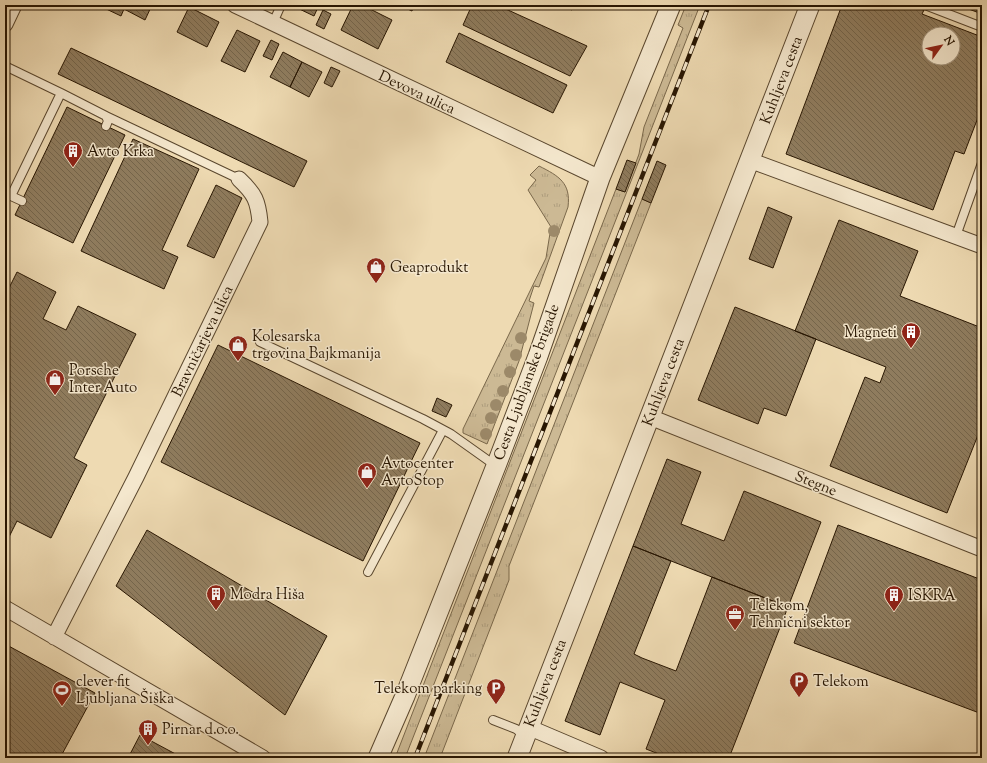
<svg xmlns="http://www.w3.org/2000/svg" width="987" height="763" viewBox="0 0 987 763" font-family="'Sorts Mill Goudy',serif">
<defs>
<pattern id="grass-tufts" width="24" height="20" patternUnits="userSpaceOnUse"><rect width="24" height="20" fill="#ccb994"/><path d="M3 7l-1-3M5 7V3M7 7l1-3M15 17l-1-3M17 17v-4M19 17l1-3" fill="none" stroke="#af9e7e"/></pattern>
<pattern id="building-back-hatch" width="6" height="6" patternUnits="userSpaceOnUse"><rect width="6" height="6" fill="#8f7c5e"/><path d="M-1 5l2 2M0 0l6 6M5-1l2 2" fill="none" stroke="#75654b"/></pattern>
</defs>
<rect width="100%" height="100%" fill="#eedab2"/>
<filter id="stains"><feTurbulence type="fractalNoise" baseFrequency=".005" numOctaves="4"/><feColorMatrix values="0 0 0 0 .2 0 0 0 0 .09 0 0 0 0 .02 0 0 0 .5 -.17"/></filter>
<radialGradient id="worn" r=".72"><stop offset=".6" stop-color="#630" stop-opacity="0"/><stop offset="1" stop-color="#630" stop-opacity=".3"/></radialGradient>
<path fill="url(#grass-tufts)" stroke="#7a684b" d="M686,5H700L405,758H395L616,189L625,192L639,154L644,127L683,28L678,25Z
M539,166C559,176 571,183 568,207L539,287L534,286L529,301L534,303L519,361L487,444L463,433V429L546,258L551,227L528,190L536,180L530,175Z
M642,199L651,203L509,566V580L440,758H424Z"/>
<path fill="url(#building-back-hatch)" stroke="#281602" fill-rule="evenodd" d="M103,5H152L145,20L124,9L121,16L102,7Z
M291,5H319L314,16Z
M353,5H362L392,20L378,49L341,30Z
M399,5H414L412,11Z
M472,5H497L587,46L570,76L463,25Z
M560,5H574L572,10Z
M842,5H911L924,10L922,14L982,37V107L964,154L955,151L933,210L786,154ZM929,34H953V58H929Z
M958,5H982V14Z
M189,7L219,22L207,47L177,32Z
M323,10L331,14L324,29L316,25Z
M237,30L260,41L245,72L221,61Z
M459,33L567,85L553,113L446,62Z
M271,40L279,44L272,60L263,56Z
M71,48L307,161L294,187L58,74Z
M283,52L302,62L290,87L270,77Z
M302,62L322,72L309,97L290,87Z
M331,67L340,71L332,87L324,83Z
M67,107L125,135L73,243L15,215Z
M133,139L199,169L162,250L178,257L164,289L81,251Z
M627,160L636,163L625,192L616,189Z
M657,161L666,165L651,203L642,199Z
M216,185L242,198L214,258L187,246Z
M768,207L792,217L773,268L749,259Z
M839,220L918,251L900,296L982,328V425L947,513L830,466L865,377L880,383L886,367L795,331Z
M17,272L56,292L43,319L66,330L78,306L136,334L74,458L87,465L51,538L17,521L5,545V296Z
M735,307L816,339L786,416L764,408L758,424L698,400Z
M218,345L420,443L363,561L161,462Z
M437,398L452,405L446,417L432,411Z
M667,459L701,472L681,524L724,541L744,491L821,522L788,607L633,546Z
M838,525L982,580V714L794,643Z
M147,530L327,636L285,715L116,586Z
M633,546L671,561L634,654L642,658L676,671L712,577L788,607L729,758H669L646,749L665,700L620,682L600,735L565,721Z
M5,644L95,693L60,758H5Z
M140,735L183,758H128Z"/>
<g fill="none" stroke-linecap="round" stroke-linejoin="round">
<defs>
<path id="service" d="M925,5L982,27
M273,23L281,5
M5,66L61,93L11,196L5,193
M61,93L106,116L108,121L106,126
M106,116L239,179
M11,196L22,201
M956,236L982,163
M260,342L423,419L451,434L496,466
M368,572L443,430
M493,720L516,729L525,736"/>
<path id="minor" d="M235,5L600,178
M5,24L14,5
M749,160L982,246
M650,417L982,549
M5,608L263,758
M54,637L136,477L260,222C258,201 255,194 239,179
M528,727L601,758"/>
<path id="tertiary" d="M378,758L405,696L496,466L538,356L600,178L671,5
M517,758L810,5"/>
</defs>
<use href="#service" stroke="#5a472e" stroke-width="10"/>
<use href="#minor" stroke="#5a472e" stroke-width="17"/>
<use href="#tertiary" stroke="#5a472e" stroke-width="21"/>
<use href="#service" stroke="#f4e7cd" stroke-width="8"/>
<use href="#minor" stroke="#f4e7cd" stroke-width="15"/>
<use href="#tertiary" stroke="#f4e7cd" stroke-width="19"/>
<defs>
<path id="rail" d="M415,758L709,5"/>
</defs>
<use href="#rail" stroke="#281602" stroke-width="4.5"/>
<use href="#rail" stroke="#f4e7cd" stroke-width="3" stroke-dasharray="9" stroke-linecap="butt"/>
</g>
<g fill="#9c8969">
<circle cx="554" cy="231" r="6"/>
<circle cx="521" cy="338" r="6"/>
<circle cx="516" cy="355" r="6"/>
<circle cx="510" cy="372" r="6"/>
<circle cx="503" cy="391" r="6"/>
<circle cx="496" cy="405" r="6"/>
<circle cx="491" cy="418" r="6"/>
<circle cx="486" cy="434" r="6"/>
</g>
<defs>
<symbol id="building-pin" viewBox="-11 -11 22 30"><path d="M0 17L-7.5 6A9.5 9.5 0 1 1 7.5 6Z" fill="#8f2418" stroke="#f4e7cd"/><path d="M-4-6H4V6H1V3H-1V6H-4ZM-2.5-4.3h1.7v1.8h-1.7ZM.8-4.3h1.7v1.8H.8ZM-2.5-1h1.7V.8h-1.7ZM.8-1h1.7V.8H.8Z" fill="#fff"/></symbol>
<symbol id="shop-pin" viewBox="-11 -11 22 30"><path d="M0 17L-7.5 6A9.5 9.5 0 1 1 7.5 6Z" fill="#8f2418" stroke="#f4e7cd"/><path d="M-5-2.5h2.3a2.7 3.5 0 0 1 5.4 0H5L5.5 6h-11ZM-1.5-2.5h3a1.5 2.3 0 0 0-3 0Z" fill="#fff"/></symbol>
<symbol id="office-pin" viewBox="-11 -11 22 30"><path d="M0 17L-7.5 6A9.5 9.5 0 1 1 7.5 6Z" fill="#8f2418" stroke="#f4e7cd"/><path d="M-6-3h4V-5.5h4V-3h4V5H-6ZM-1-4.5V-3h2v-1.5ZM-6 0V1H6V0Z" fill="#fff"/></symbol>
<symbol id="parking-pin" viewBox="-11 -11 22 30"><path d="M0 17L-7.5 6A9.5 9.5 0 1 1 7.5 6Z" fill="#8f2418" stroke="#f4e7cd"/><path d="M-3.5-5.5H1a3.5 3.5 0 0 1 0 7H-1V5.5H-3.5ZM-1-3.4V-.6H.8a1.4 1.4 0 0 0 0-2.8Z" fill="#fff"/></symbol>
<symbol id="stadium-pin" viewBox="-11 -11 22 30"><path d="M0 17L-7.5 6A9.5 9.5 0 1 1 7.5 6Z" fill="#8f2418" stroke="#f4e7cd"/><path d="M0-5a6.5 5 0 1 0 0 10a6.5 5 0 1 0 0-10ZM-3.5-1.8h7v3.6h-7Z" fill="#fff"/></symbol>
</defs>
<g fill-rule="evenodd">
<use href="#building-pin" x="62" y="140" width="22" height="30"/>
<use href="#shop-pin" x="365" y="256" width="22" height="30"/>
<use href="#building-pin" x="900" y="321" width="22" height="30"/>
<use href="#shop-pin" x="227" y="334" width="22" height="30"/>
<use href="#shop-pin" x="44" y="368" width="22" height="30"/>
<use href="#shop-pin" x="356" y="461" width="22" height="30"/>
<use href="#building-pin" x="205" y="583" width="22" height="30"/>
<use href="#building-pin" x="883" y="584" width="22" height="30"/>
<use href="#office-pin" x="724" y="603" width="22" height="30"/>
<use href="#parking-pin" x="788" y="670" width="22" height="30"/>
<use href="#parking-pin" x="485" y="677" width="22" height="30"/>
<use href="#stadium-pin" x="51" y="679" width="22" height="30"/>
<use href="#building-pin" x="137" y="718" width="22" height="30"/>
</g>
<g text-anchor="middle" stroke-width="3" stroke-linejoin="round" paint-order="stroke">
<g font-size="15" fill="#281602" stroke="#f4e7cd">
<text transform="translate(781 80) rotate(-69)" y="5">Kuhljeva cesta</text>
<text transform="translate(417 92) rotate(25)" y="5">Devova ulica</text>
<text transform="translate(202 341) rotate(-64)" y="5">Bravničarjeva ulica</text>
<text transform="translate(526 382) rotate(-70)" y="5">Cesta Ljubljanske brigade</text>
<text transform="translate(663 382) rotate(-69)" y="5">Kuhljeva cesta</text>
<text transform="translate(816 483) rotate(22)" y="5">Stegne</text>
<text transform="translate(545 683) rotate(-69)" y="5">Kuhljeva cesta</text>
</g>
<g font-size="15" fill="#281602" stroke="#f4e7cd" text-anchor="start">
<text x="87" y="156">Avto Krka</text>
<text x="390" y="272">Geaprodukt</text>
<text x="897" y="337" text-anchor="end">Magneti</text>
<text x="252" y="341">Kolesarska<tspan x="252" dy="17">trgovina Bajkmanija</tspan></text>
<text x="69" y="375">Porsche<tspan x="69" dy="17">Inter Auto</tspan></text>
<text x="381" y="468">Avtocenter<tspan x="381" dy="17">AvtoStop</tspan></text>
<text x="230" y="599">Modra Hiša</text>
<text x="908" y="600">ISKRA</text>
<text x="749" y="610">Telekom,<tspan x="749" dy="17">Tehnični sektor</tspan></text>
<text x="76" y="686">clever fit<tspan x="76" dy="17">Ljubljana Šiška</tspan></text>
<text x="813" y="686">Telekom</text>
<text x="482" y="693" text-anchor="end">Telekom parking</text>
<text x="162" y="734">Pirnar d.o.o.</text>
</g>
</g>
<rect width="987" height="763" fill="none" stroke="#eedab2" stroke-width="20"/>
<rect x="6" y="6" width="975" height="751" fill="none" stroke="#281602" stroke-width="2"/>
<rect x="10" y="10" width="967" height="743" fill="none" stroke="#281602"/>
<g transform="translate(941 46) rotate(57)"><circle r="19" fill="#f4e7cd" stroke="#a2937c"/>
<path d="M0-3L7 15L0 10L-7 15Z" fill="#8f2418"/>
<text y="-6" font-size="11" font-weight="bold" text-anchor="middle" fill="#281602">N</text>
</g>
<rect width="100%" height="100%" filter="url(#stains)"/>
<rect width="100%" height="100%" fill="url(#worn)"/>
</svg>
